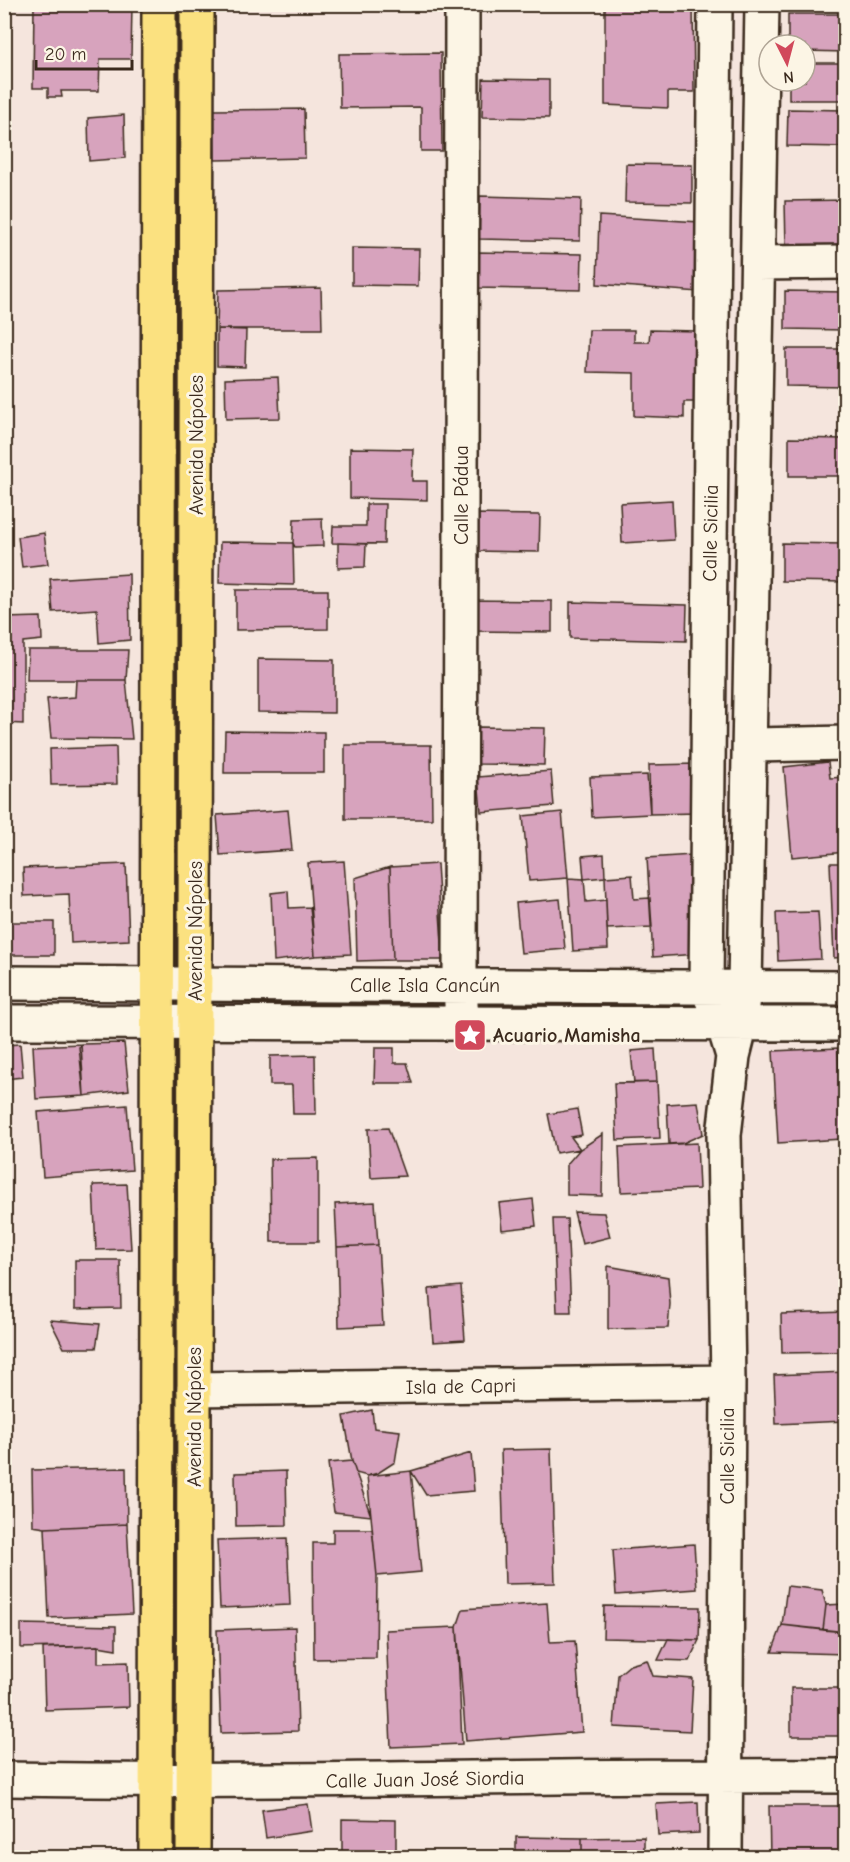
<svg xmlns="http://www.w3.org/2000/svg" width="850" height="1862" viewBox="0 0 850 1862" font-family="'Comic Neue',sans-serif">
<rect width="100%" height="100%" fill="#f5e5dd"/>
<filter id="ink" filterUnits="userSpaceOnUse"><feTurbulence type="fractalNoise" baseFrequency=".0167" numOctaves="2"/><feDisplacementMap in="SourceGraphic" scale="12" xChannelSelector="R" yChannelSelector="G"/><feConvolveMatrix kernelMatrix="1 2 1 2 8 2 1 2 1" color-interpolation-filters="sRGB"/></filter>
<g filter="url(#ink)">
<path fill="#d7a3bd" stroke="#3b2a1e" stroke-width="1.5" d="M34,4H132L131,59H100L99,91H61L62,97H48V88H33Z
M605,4H693L694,92H668V108L605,105Z
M788,14H846V52L805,51V45H788Z
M441,53L442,151H421V107L340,108L339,54Z
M805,63H846V100H789V81H805Z
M483,79L549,80V118L482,117Z
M304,109L305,158L215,160L214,110Z
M788,109L846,110V147L787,146Z
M124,115L125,158L89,161L88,118Z
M626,164L692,165V203L625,202Z
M480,196L581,199L580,241L479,239Z
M846,200V247H786L785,201Z
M599,216L700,222L699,292L597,284Z
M352,248L419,249L418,286L352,285Z
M476,252L582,254L581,290L475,288Z
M321,288L322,329H217L218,290Z
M785,291L846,292V330L785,329Z
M217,329L246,330L245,367L217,366Z
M589,330H634V342H649L650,330L696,331L695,402H684V418L634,416V373L587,372Z
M786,349H846V387L786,386Z
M278,377L280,418L226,419L225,379Z
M789,438L846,439V476H789Z
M350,448L413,449L412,481H427V500L350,498Z
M672,500L674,540L622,543L620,503Z
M366,504H385L384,544L332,543L333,526H366Z
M473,514L540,515L539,552L473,551Z
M322,518L323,546L295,547L293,543L294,519Z
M44,533L48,564L22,567L18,537Z
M220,542L293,543L294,585L219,583Z
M338,543L366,544L365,567L338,568Z
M782,543L846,544V582L782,581Z
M129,574L130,640L99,643L97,609L53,612L50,579Z
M236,590H328V629L236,630Z
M468,600L552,601V632L468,631Z
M570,602L687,605L686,641L570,638Z
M41,617L42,640L23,642V724L4,723V618Z
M28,650H128L126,680H27Z
M258,659L334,660V713L258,712Z
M76,680H126L132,739L51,738L47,699L75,697Z
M478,727L545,728L544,765L478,764Z
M225,731L324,732V773H224Z
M345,745H431L432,819H345Z
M116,747L117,784L51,785L50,749Z
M828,762L830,778L846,777V852L792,857L784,767Z
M697,764L698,813L650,814L649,765Z
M551,771L554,806L481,812L478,777Z
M647,775L650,814L592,817L590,777Z
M288,810L292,850L220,855L217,815Z
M562,812L568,878L529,881L523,816Z
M604,854L605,877L584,879L582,856Z
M692,855L699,954L653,957L647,858Z
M344,861L351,954L315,956L308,863Z
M830,863H846V957L834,958Z
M126,864L129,940L71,943L69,894L24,896L23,868Z
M437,864L443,960H393L390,867Z
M390,867L393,960L357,961L355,878Z
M632,875L634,899L650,898L652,927L607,929L605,877Z
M568,878L584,879L586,902L606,900L608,949L573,951Z
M288,891L289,908L310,907L315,956L274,961L271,893Z
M560,899L565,949L521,953L516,903Z
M818,912L821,959L778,961L776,913Z
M4,922H54V955H4Z
M124,1043L129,1090L84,1096L79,1047L81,1044Z
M20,1044L23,1077L4,1079V1045Z
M81,1044L84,1096L36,1099L33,1046Z
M375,1048H394V1063H407L413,1083H374Z
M838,1048L842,1139L778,1143L773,1051Z
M655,1049L657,1082L634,1083L631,1051Z
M315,1055L316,1114H293L292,1085H270V1056Z
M657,1082L660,1138L617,1140L614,1083Z
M698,1102L703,1134L683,1143L669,1144L667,1104Z
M127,1105L132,1170L43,1177L38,1112Z
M577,1109L582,1135L571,1137L580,1149L556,1153L548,1114Z
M388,1128L405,1176L371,1178L368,1129Z
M603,1134L602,1196L567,1195V1164L580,1149Z
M697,1143L699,1189L621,1192L619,1147Z
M318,1158V1242H271L270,1159Z
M127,1184L131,1249L96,1250L93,1185Z
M842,1195H846V1231H842Z
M533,1199L536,1226L502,1230L499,1203Z
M375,1202L378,1245L337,1247L335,1204Z
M574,1212L604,1213L610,1237L582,1244Z
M553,1219H567L571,1312H557Z
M378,1245L383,1325L339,1327L337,1247Z
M75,1260H120L121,1308L75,1309Z
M608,1266L668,1277L670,1304L668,1328L608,1329Z
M461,1286L465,1340L433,1342L429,1289Z
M846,1312V1352L782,1353L781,1314Z
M50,1320L100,1324L96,1348H64Z
M846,1372V1421L776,1424L774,1375Z
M372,1410L374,1428L400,1431L395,1462L378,1473L367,1476L356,1473L352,1461L344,1416Z
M551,1449L555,1583L505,1584L501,1450Z
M471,1453L474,1491L426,1495L411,1471Z
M352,1461L356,1473L371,1516L334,1512L328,1463Z
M126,1468L127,1524L45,1528L33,1526L32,1470Z
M286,1471L287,1525L236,1526L235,1473Z
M411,1471L421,1572L377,1576L367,1476Z
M127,1524L132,1614L49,1618L45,1528Z
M333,1529H372L377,1576L376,1658L314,1659L313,1543H333Z
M287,1538L290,1605L220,1608L217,1540Z
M694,1544L697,1589L616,1595L613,1550Z
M787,1586L822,1590L826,1605L823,1630L782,1625Z
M547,1603L550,1642L575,1641L582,1732L466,1741L457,1627L463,1609Z
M846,1604V1632L823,1630L826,1605Z
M604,1606L700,1607L699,1640L603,1638Z
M21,1624L116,1626V1649L98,1646L21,1648Z
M782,1625L846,1632V1654L772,1652Z
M295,1627L298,1731L221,1733L217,1630Z
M457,1627L462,1744L391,1747L386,1630Z
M668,1639L699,1640L689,1661L658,1660Z
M98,1646V1663L128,1662L129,1707L45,1710L43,1648Z
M647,1660L653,1676L693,1679L690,1731L614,1727L618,1675L630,1665Z
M791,1688H846L845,1736H791Z
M698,1802L699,1833L658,1835L656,1804Z
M308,1804L312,1831L266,1838L262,1810Z
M769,1806H846V1858H770Z
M342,1819L396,1820V1858H342Z
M516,1837L582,1838V1858H516Z
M644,1837V1858H582V1838Z
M476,1852L515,1853L514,1858H476Z"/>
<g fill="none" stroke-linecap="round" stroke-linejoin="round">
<defs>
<path id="minor" d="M715,4L706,987L723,1023L733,1056
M758,263L846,262
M751,745L846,743
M4,983L846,988
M4,1022L846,1024
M462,1023L460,985L462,4
M194,1389L728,1382
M4,1779C285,1784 565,1774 846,1776
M725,1858L728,1382L724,1135L733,1056L741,1024L745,987L762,4"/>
<path id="major" d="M156,1858L159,4
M193,1858L197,4"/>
</defs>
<use href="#minor" stroke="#3b2a1e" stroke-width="38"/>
<use href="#major" stroke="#3b2a1e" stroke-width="38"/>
<use href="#minor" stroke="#fcf5e5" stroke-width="33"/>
<use href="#major" stroke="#fbe180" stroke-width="33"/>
</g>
</g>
<defs>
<symbol id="sight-square" viewBox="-11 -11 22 22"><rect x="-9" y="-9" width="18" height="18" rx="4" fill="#d1495b" stroke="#fcf5e5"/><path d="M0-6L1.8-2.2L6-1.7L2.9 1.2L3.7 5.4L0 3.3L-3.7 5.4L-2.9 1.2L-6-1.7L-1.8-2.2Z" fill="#fff"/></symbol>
</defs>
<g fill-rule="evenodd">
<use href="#sight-square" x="451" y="1016" width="38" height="38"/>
</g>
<g text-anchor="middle" stroke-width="6" stroke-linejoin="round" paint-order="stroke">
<g font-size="20" fill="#3b2a1e" stroke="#fcf5e5">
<text transform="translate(196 445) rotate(-90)" y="7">Avenida Nápoles</text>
<text transform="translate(461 495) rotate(-90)" y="7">Calle Pádua</text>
<text transform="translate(710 533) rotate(-89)" y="7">Calle Sicilia</text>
<text transform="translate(195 931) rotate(-90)" y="7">Avenida Nápoles</text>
<text x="425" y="992">Calle Isla Cancún</text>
<text transform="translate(461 1386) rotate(-1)" y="7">Isla de Capri</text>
<text transform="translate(194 1417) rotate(-90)" y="7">Avenida Nápoles</text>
<text transform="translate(727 1456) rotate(-90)" y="7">Calle Sicilia</text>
<text transform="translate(425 1779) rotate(-1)" y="7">Calle Juan José Siordia</text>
</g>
<g font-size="20" font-weight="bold" fill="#3b2a1e" stroke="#fcf5e5" text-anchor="start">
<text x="493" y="1042">Acuario Mamisha</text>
</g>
</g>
<rect width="850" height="1862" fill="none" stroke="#fcf5e5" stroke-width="24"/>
<rect x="12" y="12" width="826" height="1838" fill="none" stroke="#3b2a1e" stroke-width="2" filter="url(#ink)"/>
<g transform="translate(787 63) rotate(174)"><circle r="28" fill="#fcf5e5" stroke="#afa495" stroke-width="1.5"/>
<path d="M0-4.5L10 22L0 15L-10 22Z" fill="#d1495b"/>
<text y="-9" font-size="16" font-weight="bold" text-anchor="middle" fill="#3b2a1e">N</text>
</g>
<path d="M36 60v9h96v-9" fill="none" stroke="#3b2a1e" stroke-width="3"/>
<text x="45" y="60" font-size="18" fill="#3b2a1e" stroke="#fcf5e5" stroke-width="4.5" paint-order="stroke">20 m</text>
</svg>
